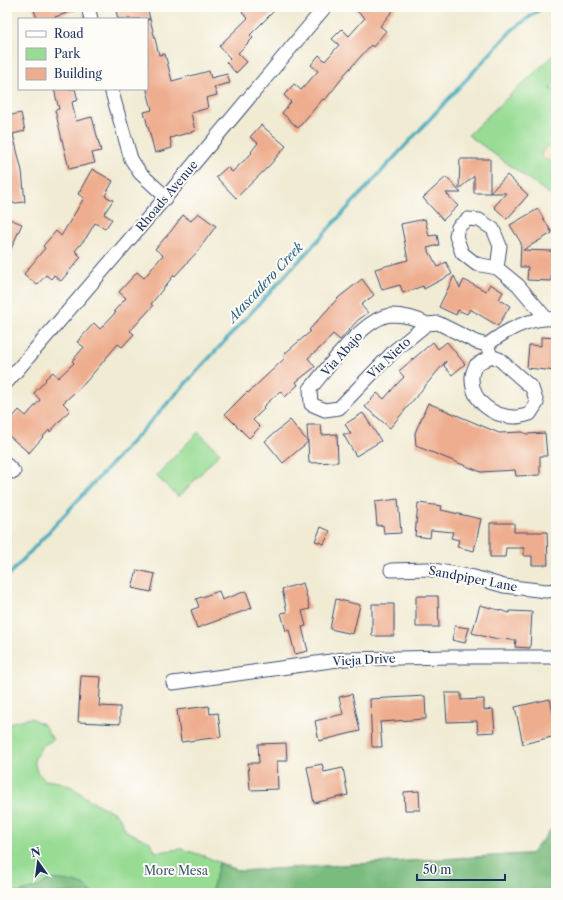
<svg xmlns="http://www.w3.org/2000/svg" width="563" height="900" viewBox="0 0 563 900" font-family="'Libre Caslon Text',serif">
<rect width="100%" height="100%" fill="#fdfcf7"/>
<filter id="ink" filterUnits="userSpaceOnUse"><feTurbulence type="fractalNoise" baseFrequency=".025" numOctaves="2"/><feDisplacementMap in="SourceGraphic" scale="8" xChannelSelector="R" yChannelSelector="G"/><feConvolveMatrix kernelMatrix="1 2 1 2 8 2 1 2 1" color-interpolation-filters="sRGB"/></filter>
<filter id="wash" filterUnits="userSpaceOnUse"><feTurbulence type="fractalNoise" baseFrequency=".012" numOctaves="4" result="noise"/><feDisplacementMap in="SourceGraphic" scale="16" xChannelSelector="R" yChannelSelector="G"/><feGaussianBlur stdDeviation="0.9" result="paint"/><feColorMatrix in="noise" values="0 0 0 0 0 0 0 0 0 0 0 0 0 0 0 0 0 1.4 0 .05"/><feComposite in="paint" operator="in"/></filter>
<g filter="url(#wash)">
<rect width="100%" height="100%" fill="#f1ebd3"/>
<path fill="#98dc94" stroke="#5a8679" d="M556,53V82L549,89H556V199L468,135L495,109Z
M198,432L220,453L179,497L156,476Z
M31,718L44,725L53,740L42,746L34,760L37,772L45,780L59,782L72,787L91,801L115,813L120,818L126,831L150,842L156,852L182,849L204,856L240,871L556,852V893H7V724L16,721Z"/>
<path fill="#7abc7e" stroke="#4a766e" d="M556,823V883L545,893H211L219,863L240,871L531,854Z
M50,879C66,881 82,880 93,893H17L38,887Z"/>
<path fill="#eeda9e" stroke="#84847e" d="M549,146L556,148V156L550,161L543,159L541,155L544,148Z"/>
<g fill="none" stroke-linecap="round" stroke-linejoin="round">
<path stroke="#3daabc" stroke-width="3.5" d="M7,577L512,30L543,7"/>
</g>
<g id="blocks">
<path fill="#eead8e" d="M33,7H79V9L55,17L56,19H37Z
M115,7H147L150,19H118Z
M248,7H278L250,35L253,38L238,53L247,62L236,73L226,62L230,58L219,46L248,18L242,13Z
M352,7H396L380,26L386,31L373,47L371,45L343,76H344L325,100L323,99L298,128L282,113L291,102L284,95L294,84L301,90L318,71L311,65L319,55L325,61L339,45L332,39L342,29L349,36L365,18Z
M150,19L159,55L165,54L172,81L209,71L211,78L227,74L230,83L214,87L217,95L206,98L208,108L191,113L195,131L170,138L172,148L155,153L144,112L152,110L147,90V20Z
M54,89H75L78,100L72,102L76,121L92,117L101,151L92,153L95,163L69,169L55,110L59,109Z
M21,113L25,131L13,134L22,171L25,202L7,204V116Z
M261,125L286,146L269,166L236,198L216,177L227,167L232,172L252,153L251,152L258,143L250,137Z
M460,159H490V193H474V176L459,189Z
M92,169L113,181L105,196L113,200L104,214L112,219L105,229L95,223L86,238L75,251L81,257L61,281L54,275L51,279L46,275L37,285L24,274L45,248L43,246L56,231L61,236L84,198L78,194Z
M507,175L528,195L507,219L494,207L506,193H490Z
M446,177L461,193H446L458,206L443,220L423,198Z
M538,209L552,233L523,250L552,251L551,281L527,280L528,267H520L521,243L510,225Z
M198,213L216,226L197,252L175,276L174,275L151,304L153,306L130,331L134,334L122,347L118,344L85,383L63,403L70,410L50,432L49,430L29,453L7,434V424L19,410L26,416L40,400L34,393L46,380L45,379L53,372L58,378L74,363L72,361L84,347L77,342L94,323L100,329L116,312L114,311L126,298L119,292L137,272L144,278L163,255L155,249L171,231L183,215L191,221Z
M7,218L22,224L7,258Z
M425,219L429,236L437,235L439,245L427,248L438,267L446,262L452,274L424,289L423,286L403,293L400,285L382,290L375,269L408,260L401,224Z
M454,276L460,288L464,280L486,291L490,284L503,292L499,299L510,306L498,326L470,309L467,314L458,310L456,315L439,307Z
M362,279L374,295L361,305L368,313L358,320L340,340L333,334L320,348L308,358L315,367L296,382L298,385L285,397L280,391L263,407L264,409L253,420L260,427L249,438L225,414L247,392L248,393L285,358L283,355L311,331L309,330L338,298Z
M541,337L556,338V371L527,368L529,345L541,346Z
M433,342L438,349L447,342L465,364L452,375L444,366L446,361L390,428L365,407L377,393L384,399L397,384L404,377L399,371Z
M428,403L499,433L522,432L527,434L545,433L547,456H540V475L516,476L515,470L481,472L416,446L415,433Z
M363,413L381,441L356,456L343,434H351L345,424Z
M290,420L308,442L307,425H321L322,435L337,434L338,462L309,463L308,442L283,463L265,441Z
M398,499L401,533L384,534L383,525L377,526L375,502Z
M418,503L442,506L441,510L481,519L474,551L457,547L459,540L451,538L453,532L431,530L430,538L415,536Z
M490,523H514V532H547L548,565H532V556H524V548H506L505,557H490Z
M321,527L330,531L324,544L315,541Z
M137,570L155,574L151,592L132,588Z
M303,583L310,609L302,611L306,626L302,627L308,651L295,654L289,630L286,631L281,613L287,612L282,589Z
M219,591L222,600L246,591L252,608L197,628L191,610L199,607L196,599Z
M416,596H438L439,627H416Z
M336,599L360,605L353,634L330,629Z
M372,604H394V636H372Z
M480,605L510,613V611L532,612L530,648L515,647L516,640L493,639L472,633Z
M455,626L469,628L465,643L452,640Z
M81,676L101,677L99,706L120,707V724L78,722Z
M445,693H461V700L484,699V710L493,709L495,732L478,733L477,721L447,722Z
M352,694L360,731L319,741L315,721L343,714L339,697Z
M425,696L426,719L380,722L382,747H372L370,699Z
M550,699L556,726V736L523,744L515,707Z
M209,706L210,714L218,713L221,737L181,742L177,710Z
M286,743L287,761H277L278,789L250,790L248,763H259L258,744Z
M322,764L324,772L343,768L348,795L314,803L307,767Z
M419,791L420,810H405L404,792Z"/>
</g>
</g>
<g filter="url(#ink)">
<use href="#blocks" fill-opacity="0" stroke="#3b4b70" stroke-width="1"/>
<g fill="none" stroke-linecap="round" stroke-linejoin="round">
<defs>
<path id="minor" d="M88,7L91,19
M111,89L131,159L140,173L166,197
M497,268L500,246L493,229L479,220L468,219L458,227L456,236L462,253L476,264L497,268L518,285L546,318
M427,324C416,318 404,315 391,315C364,317 327,369 310,389L311,404L325,410L339,408L395,350L427,324L438,323L476,342L487,345C506,330 531,317 556,319
M487,345L491,356L476,365C474,369 472,373 472,377C471,401 493,417 515,417C520,417 526,415 530,414L537,403L532,388L499,359L491,356
M7,382L166,197L325,7
M7,465L14,472
M391,570L427,569L474,577L504,586L546,591L556,590
M173,683L345,659L450,657H556"/>
</defs>
<use href="#minor" stroke="#3b4b70" stroke-width="15"/>
<use href="#minor" stroke="#fff" stroke-width="13"/>
</g>
</g>
<g text-anchor="middle" stroke-width="4" stroke-linejoin="round" paint-order="stroke">
<g font-size="12" fill="#1b2f5e" stroke="#fdfcf7">
<text transform="translate(167 196) rotate(-50)" y="4">Rhoads Avenue</text>
<text transform="translate(342 354) rotate(-48)" y="4">Via Abajo</text>
<text transform="translate(389 358) rotate(-43)" y="4">Via Nieto</text>
<text transform="translate(473 579) rotate(11)" y="4">Sandpiper Lane</text>
<text transform="translate(364 660) rotate(-3)" y="4">Vieja Drive</text>
</g>
<g font-size="12" fill="#3a5a6c" stroke="#fdfcf7">
<text x="176" y="875">More Mesa</text>
</g>
<g font-size="13" font-style="italic" fill="#296084" stroke="#fdfcf7">
<text transform="translate(265 282) rotate(-47)" y="5">Atascadero Creek</text>
</g>
</g>
<rect width="563" height="900" fill="none" stroke="#fdfcf7" stroke-width="24"/>
<rect x="18" y="18" width="130" height="72" fill="#fdfcf7" stroke="#a3aaba"/>
<rect x="26" y="31" width="20" height="6" fill="#ffffff" stroke="#a3aaba"/>
<text x="54" y="38" font-size="12" fill="#1b2f5e">Road</text>
<rect x="26" y="48" width="20" height="12" fill="#98dc94" stroke="#a3aaba"/>
<text x="54" y="58" font-size="12" fill="#1b2f5e">Park</text>
<rect x="26" y="68" width="20" height="12" fill="#eead8e" stroke="#a3aaba"/>
<text x="54" y="78" font-size="12" fill="#1b2f5e">Building</text>
<g transform="translate(38 862) rotate(346)" stroke="#fdfcf7" stroke-width="3" paint-order="stroke">
<path d="M0-3L7 15L0 10L-7 15Z" fill="#1b2f5e"/>
<text y="-6" font-size="11" font-weight="bold" text-anchor="middle" fill="#1b2f5e">N</text>
</g>
<path d="M417 874v6h88v-6" fill="none" stroke="#1b2f5e" stroke-width="2"/>
<text x="423" y="874" font-size="12" fill="#1b2f5e" stroke="#fdfcf7" stroke-width="3" paint-order="stroke">50 m</text>
</svg>
